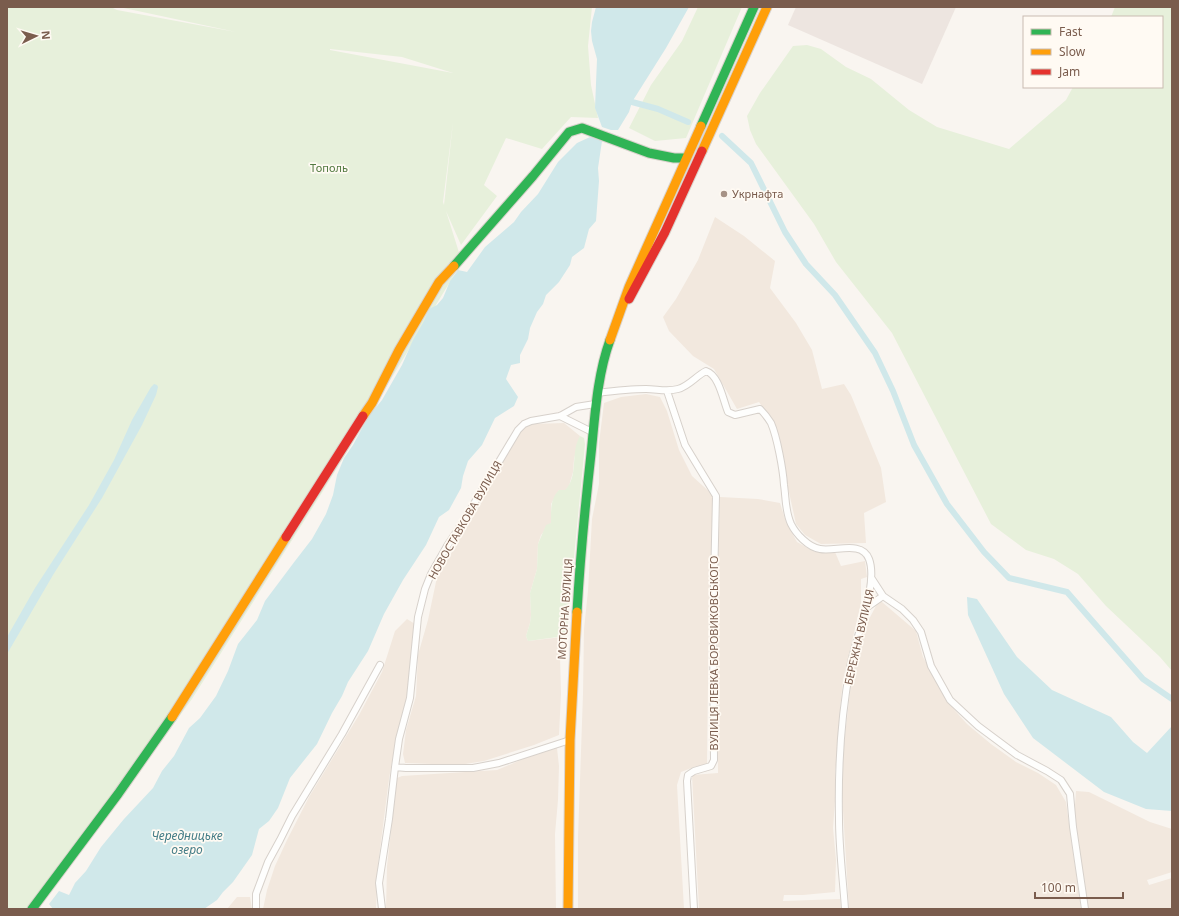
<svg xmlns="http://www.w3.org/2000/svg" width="1179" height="916" viewBox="0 0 1179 916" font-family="'Noto Sans',sans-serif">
<rect width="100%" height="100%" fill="#f9f5f0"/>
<path fill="#f2e8de" d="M715,217L744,236L775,261L770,288L796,323L812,350L822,389L844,384L851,395L881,468L886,502L864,513L866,543L821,544L805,535L796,524L774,424L759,402L737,409L714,369L693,356L669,331L663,317L676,299L698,260Z
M646,394L660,397L667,411L679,450L692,476L713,495L709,605L707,764L694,767L681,772L677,785L684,909H578V837L583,694L584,629L588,591L592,519L599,484V443L604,403L621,397Z
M564,423L580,436L574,459L573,472L569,486L565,491L559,490L551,504V523L541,535L538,544L537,569L530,593L531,615L530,623L526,636L528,641L562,637L560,656L561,694L559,735L534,745L484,761L459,765L405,763L403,754L406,730L416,696L418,655L428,620L437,577L480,505L500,466L522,429L532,424Z
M720,497L758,499L780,503L786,522L797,542L815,552H835L841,566L865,561L867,577L861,579V603L843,680L840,709L838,756L835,770V801L833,828L836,860L835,892L803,895H784L783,901L840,899L841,909H699L692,775L718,773L717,606Z
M878,602H882L916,631L923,657L936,681L950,705L967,724L991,744L1016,762L1038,773L1056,785L1066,802L1081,909H849L842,794V768L844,744L853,667L859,644L867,623Z
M407,619L415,624L412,660L406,701L396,738L389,779L378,865L376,909H263L267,890L275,866L287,840L309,797L359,715L382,672L395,631Z
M557,748L559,766L558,800L555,834L556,909H386L387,866L397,778L402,776L497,770L528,757Z
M1076,791L1089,792L1150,822L1172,829V872L1147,880L1149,885L1172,878V909H1088L1074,819Z
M237,897H250L252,909H227Z"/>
<path fill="#ede5e0" d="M796,7H956L922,84L788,25Z"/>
<path fill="#e7f0db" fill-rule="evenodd" d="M7,7H111L117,10L236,32L119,7H592L588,46L591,85L598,118L571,117L542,149L506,138L484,185L497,196L461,245L446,211L462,262L323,491L192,699L61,878L37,909H7ZM330,49L402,57L453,73L330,50ZM453,122L444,205L443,202Z
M698,7H742L686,138L655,141L629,128L651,85L682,41Z
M1115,7H1172V671L1160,657L1106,606L1078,574L1054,559L1026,550L991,524L892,333L836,262L814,224L756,144L750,130L747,116L760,93L793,46L807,45L821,49L846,67L871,79L909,110L937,127L1009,149L1066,100L1073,87H1162V17H1111Z
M580,436L584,438L585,444L567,629L565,636L528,641L526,636L530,623L531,615L530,593L537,569L538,544L546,525L551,523C551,511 550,499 559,490H565C579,477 570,452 580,436Z"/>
<path fill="#d0e8ea" d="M596,7H689L666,48L632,102L629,112L618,130H611L602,127L595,108L597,59L592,41L591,31L592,22Z
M590,137L602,141L598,168L599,181L596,221L589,229L584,248L572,257L570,265L559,282L546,295L543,304L537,312L530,328L528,339L520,355V363L511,365L506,379L518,397L514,406L495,418L482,445L468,461L463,476L461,488L449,510L439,517L426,545L403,580L384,614L368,651L348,682L342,696L332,713L317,744L290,778L278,808L269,821L259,829L252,855L233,882L223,892L217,900L204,909H53L49,904L59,891L69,895L75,883L86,871L101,847L124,819L153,788L162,771L174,756L189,728L200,718L216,696L228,671L238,644L257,620L265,601L295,561L312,539L326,514L333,495L337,475L344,458L353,445L368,417L382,400L402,365L413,340L424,321L429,309L437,305L443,298L450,281L458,270L467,272L485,247L514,222L521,212L538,194L558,162L577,143Z
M154,384L157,385L158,387L156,395L142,425L102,498L53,575L7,654V637L35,588L89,505L114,460L132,420L151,387Z
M967,597L977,599L1017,657L1052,690L1111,717L1133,742L1147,753L1172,726V811L1146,809L1104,792L1033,738L1004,694L968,615Z"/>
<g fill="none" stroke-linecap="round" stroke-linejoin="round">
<path stroke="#d0e8ea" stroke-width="6" d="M632,102L658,109L688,122
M722,136L751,163L785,232L806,264L835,295L875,353L893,391L914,445L947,504L984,552L1009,578L1067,592L1143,679L1172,699"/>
<defs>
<path id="street" d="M667,391L685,445L716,496L713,628L714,760L711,766L694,771L688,775L687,781L694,909
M597,393C613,391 630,389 646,389C657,389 667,392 678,389C689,386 696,376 706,371C719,375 723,400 728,412L735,415L760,409C764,413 768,418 771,423C777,437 783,469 784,485C786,498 785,511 791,524C796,534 808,547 820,549C835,552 862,540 869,559C879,585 854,640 850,668C841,716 838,770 839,819C839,849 843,879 845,909
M560,416L592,432
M872,579L883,596L902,609L913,620L921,632L931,666L950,700L978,726L1017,755L1047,771L1061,780L1070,794L1073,827L1085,909
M866,608L883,596
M395,767L406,768H473L499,763L570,740
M256,909V894L268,862L280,840L292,816L342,734L380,665
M382,909L379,883L389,819L395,767L399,739L410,698L418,617L425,589L431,574L447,546L463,522L518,430L524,424L531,421L560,416L576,407L595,404"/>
<path id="fast" d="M701,126L754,7
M454,266L533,176L569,132L582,128L649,153L674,158H686
M577,612C580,559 585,507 591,454C595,416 597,376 610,340
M32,909L118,794L172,717"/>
<path id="slow" d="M702,151L767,7
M610,340L629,287L701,126
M363,416L372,403L399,350L439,282L454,266
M172,717L286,537
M568,909L570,740L577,612"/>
<path id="jam" d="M629,299L665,232L702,151
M286,537L363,416"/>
</defs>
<use href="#street" stroke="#d7d1cb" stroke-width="8"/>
<use href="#fast" stroke="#d9d2cb" stroke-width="11"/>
<use href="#slow" stroke="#d9d2cb" stroke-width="11"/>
<use href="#jam" stroke="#d9d2cb" stroke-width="11"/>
<use href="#street" stroke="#fefefd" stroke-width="6"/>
<use href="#fast" stroke="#30b455" stroke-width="9"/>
<use href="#slow" stroke="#ff9f0a" stroke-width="9"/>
<use href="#jam" stroke="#e5322d" stroke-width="9"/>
</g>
<circle fill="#a69286" stroke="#fffaf3" stroke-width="1.5" cx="724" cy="194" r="4"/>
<g text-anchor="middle" stroke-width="3.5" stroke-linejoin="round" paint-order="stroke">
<g font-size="11" fill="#537a41" stroke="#fffaf3">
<text x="329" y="172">Тополь</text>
</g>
<g font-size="11" fill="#7a5c4d" stroke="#fffaf3" text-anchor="start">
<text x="732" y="198">Укрнафта</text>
</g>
<g font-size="11" fill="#7a5c4d" stroke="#fffaf3">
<text transform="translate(465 520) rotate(-60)" y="4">НОВОСТАВКОВА ВУЛИЦЯ</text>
<text transform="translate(565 609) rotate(-86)" y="4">МОТОРНА ВУЛИЦЯ</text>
<text transform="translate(859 637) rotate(-77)" y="4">БЕРЕЖНА ВУЛИЦЯ</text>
<text transform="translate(714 653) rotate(-90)" y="4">ВУЛИЦЯ ЛЕВКА БОРОВИКОВСЬКОГО</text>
</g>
<g font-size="12" font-style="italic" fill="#437c86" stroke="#fffaf3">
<text x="187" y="840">Чередницьке<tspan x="187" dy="14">озеро</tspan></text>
</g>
</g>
<rect width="1179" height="916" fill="none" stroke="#7a5c4d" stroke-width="16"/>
<rect x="1023" y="16" width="140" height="72" fill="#fffaf3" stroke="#cabbb1"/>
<rect x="1031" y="29" width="20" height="6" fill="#30b455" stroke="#cabbb1"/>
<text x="1059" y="36" font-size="12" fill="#7a5c4d">Fast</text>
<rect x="1031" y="49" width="20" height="6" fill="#ff9f0a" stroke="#cabbb1"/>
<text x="1059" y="56" font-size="12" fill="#7a5c4d">Slow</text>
<rect x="1031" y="69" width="20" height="6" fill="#e5322d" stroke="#cabbb1"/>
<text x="1059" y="76" font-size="12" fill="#7a5c4d">Jam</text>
<g transform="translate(36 36) rotate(85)" stroke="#fffaf3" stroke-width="3" paint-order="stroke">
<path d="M0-3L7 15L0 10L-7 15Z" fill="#7a5c4d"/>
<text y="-6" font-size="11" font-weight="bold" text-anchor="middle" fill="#7a5c4d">N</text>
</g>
<path d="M1035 892v6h88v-6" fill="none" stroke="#7a5c4d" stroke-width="2"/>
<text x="1041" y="892" font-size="12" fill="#7a5c4d" stroke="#fffaf3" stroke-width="3" paint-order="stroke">100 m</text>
</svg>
